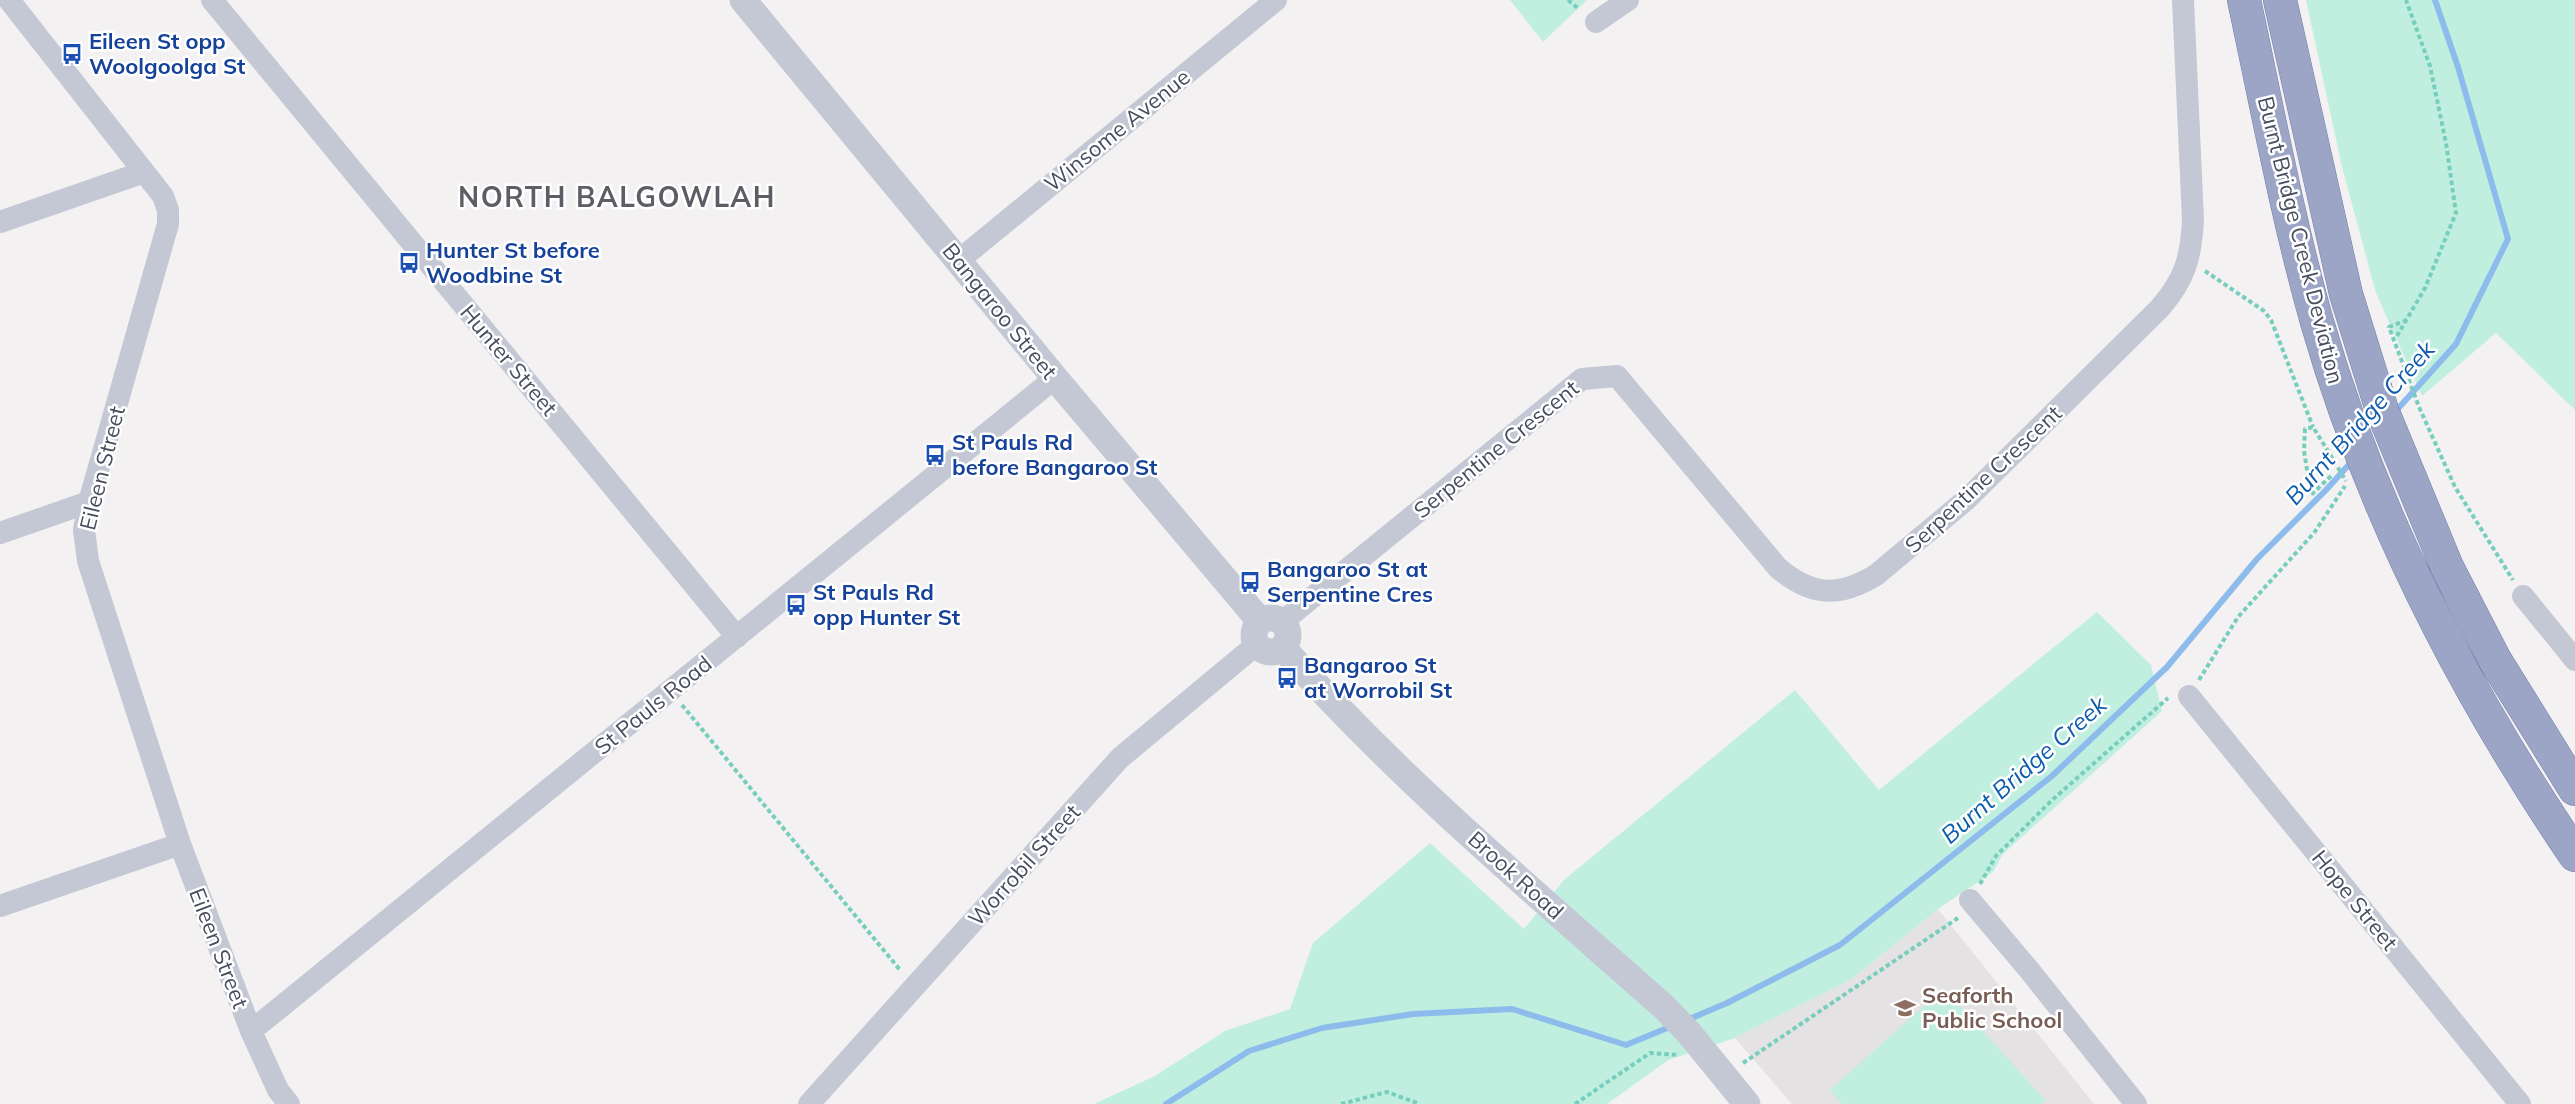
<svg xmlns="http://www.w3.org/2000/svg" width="2575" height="1104" viewBox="0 0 2575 1104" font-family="Mulish,sans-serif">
<rect width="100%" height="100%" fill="#f3f1f1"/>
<path fill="#e4e2e3" d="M1938,909L2094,1104H1792L1735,1038L1852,979Z"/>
<path fill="#c0efe0" d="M1510,0H1587L1543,42Z
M2306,0H2575V410L2496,333L2422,396L2376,293L2342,167Z
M2097,612L2151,665L2162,711L2003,854L1993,872L1938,909L1852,979L1735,1038L1668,1060L1607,1104H1094L1155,1076L1225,1031L1290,1009L1313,943L1430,843L1524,929L1564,880L1795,690L1879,790Z
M1944,988L2046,1101L2042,1104H1842L1830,1090Z"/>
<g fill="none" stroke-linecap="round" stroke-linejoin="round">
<path stroke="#8dbcec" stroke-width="6" d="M2395,412L2456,344L2508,239L2458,67L2435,0
M1687,1020L1727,1003L1840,945L2052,776L2167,667L2257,559L2326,490L2353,460
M1166,1104L1249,1051L1322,1028L1413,1014L1512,1009L1626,1045L1672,1026"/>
<defs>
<path id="trunk" d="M2244,0C2267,107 2287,216 2317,322C2372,513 2463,690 2575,855
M2280,0L2346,294L2382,410L2447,567L2495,660L2575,789"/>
</defs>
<use href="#trunk" stroke="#747eab" stroke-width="34"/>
<path stroke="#78cebd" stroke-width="4" stroke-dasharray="4.5 3" stroke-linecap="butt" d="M1568,0L1579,9
M2205,271L2264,311L2271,320L2313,427
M2407,320L2389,327L2419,407L2455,487L2513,580
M2397,336L2425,288L2456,213L2446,143L2430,66L2406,0
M2331,476L2311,495L2304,451L2305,429L2313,427L2334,461
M2199,680L2238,617L2314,533L2345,486
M682,705L900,970
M1980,884L1996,856L2051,801L2168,698
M1743,1063L1958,918
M1341,1104L1387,1092L1420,1104
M1575,1104L1650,1053L1678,1055"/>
<path stroke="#c4c8d5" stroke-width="22" d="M9,0L163,196L168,210V224L89,502L84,530L88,561L180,844L251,1031L278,1090L289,1104
M212,0L737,637
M1596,22L1628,0
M0,222L144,172
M958,261L1276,0
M0,533L89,502
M2523,596L2575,660
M1282,622L1582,379L1617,376L1778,568C1811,596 1838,598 1876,575L1967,499L2160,308C2185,279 2191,258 2193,220L2183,0
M2189,696L2520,1104
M1970,900L2030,971L2136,1104
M0,906L180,844
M251,1031L1055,378
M809,1104L1120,758L1256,645"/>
<path stroke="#c4c8d5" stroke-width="27" d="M743,0L1055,378L1260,621
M1254 635a17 17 0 1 1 34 0a17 17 0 1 1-34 0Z
M1283,648C1399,779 1533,891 1664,1007L1689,1033L1747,1104"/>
<use href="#trunk" stroke="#9da5c7" stroke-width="33"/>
<path stroke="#78cebd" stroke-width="4" stroke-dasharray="4.5 3" stroke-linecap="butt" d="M2334,461L2346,481"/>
</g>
<defs>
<symbol id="bus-bare" viewBox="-9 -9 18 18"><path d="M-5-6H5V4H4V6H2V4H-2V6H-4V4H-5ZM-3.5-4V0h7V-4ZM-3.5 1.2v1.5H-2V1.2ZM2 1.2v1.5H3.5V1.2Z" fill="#1a4fb4" stroke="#fff" stroke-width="2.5" paint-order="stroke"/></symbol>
<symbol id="school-bare" viewBox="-9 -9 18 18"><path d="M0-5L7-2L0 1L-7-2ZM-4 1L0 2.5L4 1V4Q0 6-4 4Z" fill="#8d6e63" stroke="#fff" stroke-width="2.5" paint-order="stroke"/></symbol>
</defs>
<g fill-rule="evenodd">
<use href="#bus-bare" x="57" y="39" width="30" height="30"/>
<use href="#bus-bare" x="394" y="248" width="30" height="30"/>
<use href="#bus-bare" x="920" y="440" width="30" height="30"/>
<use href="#bus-bare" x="1235" y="567" width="30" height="30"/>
<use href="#bus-bare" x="781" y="590" width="30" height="30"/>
<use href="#bus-bare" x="1272" y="663" width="30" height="30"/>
<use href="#school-bare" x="1890" y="993" width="30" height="30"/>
</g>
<g text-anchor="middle" stroke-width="5" stroke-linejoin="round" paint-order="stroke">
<g font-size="22" font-weight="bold" fill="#164399" stroke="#fff" text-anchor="start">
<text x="89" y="49">Eileen St opp<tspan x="89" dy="25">Woolgoolga St</tspan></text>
<text x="426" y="258">Hunter St before<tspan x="426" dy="25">Woodbine St</tspan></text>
<text x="952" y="450">St Pauls Rd<tspan x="952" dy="25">before Bangaroo St</tspan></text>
<text x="1267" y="577">Bangaroo St at<tspan x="1267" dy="25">Serpentine Cres</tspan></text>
<text x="813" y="600">St Pauls Rd<tspan x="813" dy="25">opp Hunter St</tspan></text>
<text x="1304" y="673">Bangaroo St<tspan x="1304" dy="25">at Worrobil St</tspan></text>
</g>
<g font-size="22" fill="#484d5e" stroke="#fff">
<text transform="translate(1117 130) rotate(-39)" y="8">Winsome Avenue</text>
<text transform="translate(2301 240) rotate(76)" y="8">Burnt Bridge Creek Deviation</text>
<text transform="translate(1000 311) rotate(51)" y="8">Bangaroo Street</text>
<text transform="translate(509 360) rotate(50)" y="8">Hunter Street</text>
<text transform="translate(1496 449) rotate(-39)" y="8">Serpentine Crescent</text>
<text transform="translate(102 468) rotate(-76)" y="8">Eileen Street</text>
<text transform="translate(1983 479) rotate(-43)" y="8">Serpentine Crescent</text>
<text transform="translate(653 705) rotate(-39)" y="8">St Pauls Road</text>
<text transform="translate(1024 865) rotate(-48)" y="8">Worrobil Street</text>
<text transform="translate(1516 875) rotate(42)" y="8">Brook Road</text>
<text transform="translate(2355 900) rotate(51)" y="8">Hope Street</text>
<text transform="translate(219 948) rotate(69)" y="8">Eileen Street</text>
</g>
<g font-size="22" font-weight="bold" fill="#785e54" stroke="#fff" text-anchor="start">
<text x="1922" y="1003">Seaforth<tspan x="1922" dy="25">Public School</tspan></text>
</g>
<g font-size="24" font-style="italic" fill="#0d5cad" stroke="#fff">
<text transform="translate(2360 423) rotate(-48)" y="8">Burnt Bridge Creek</text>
<text transform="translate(2024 770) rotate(-41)" y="8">Burnt Bridge Creek</text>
</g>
<g font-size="28" font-weight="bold" letter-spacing="1.5" fill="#5d5e65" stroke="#fff">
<text x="617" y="207">NORTH BALGOWLAH</text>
</g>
</g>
</svg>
